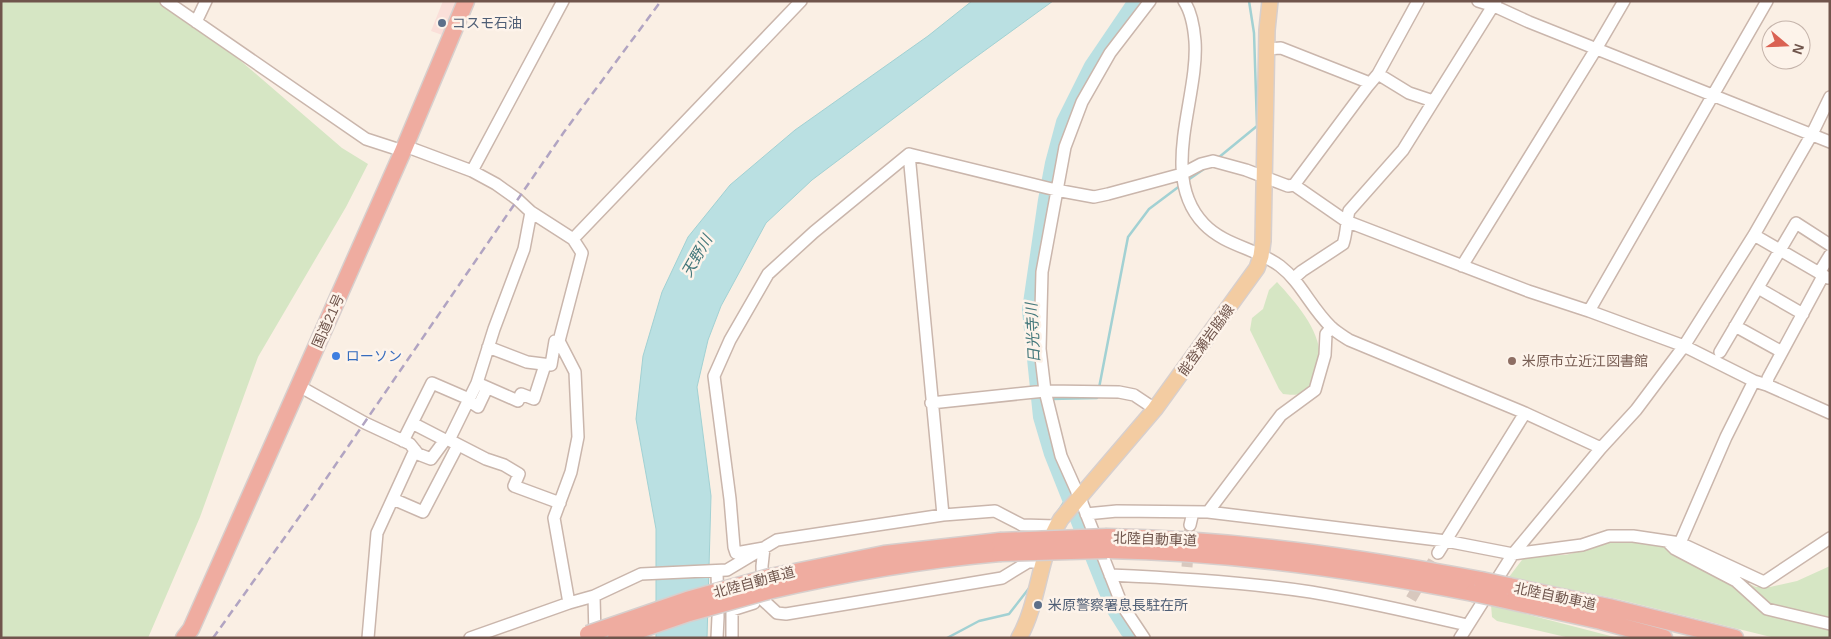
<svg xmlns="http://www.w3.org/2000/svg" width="1831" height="639" viewBox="0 0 1831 639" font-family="Helvetica,'Noto Sans JP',sans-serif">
<rect width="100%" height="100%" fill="#faefe4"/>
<path fill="#fadfd9" d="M443,1H459L445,36L431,31Z"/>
<path fill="#d6e6c4" d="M1,1H171L342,148L368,164L346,207L258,357L200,517L148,638H1Z
M1277,282C1300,307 1336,347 1312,382C1303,395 1298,396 1283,394L1279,389L1250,330L1252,318L1263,309L1269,290Z
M1618,538L1661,542L1682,560L1694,565L1720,571L1756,587H1770L1797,581L1830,566V638H1775L1617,599L1509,577L1525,556L1565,555L1591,549Z
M1491,605L1618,638H1570L1497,621L1492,617Z"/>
<path fill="#bae0e2" stroke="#a2d1d3" d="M972,1H1053L958,70L812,180L766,223L721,306L708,340L697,387L711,496L707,638H656V529L636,419L643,356L662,292L688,237L730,185L795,130L928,36Z"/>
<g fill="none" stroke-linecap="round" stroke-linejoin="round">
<path stroke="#a2d1d3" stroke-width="2.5" d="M1218,158L1257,126L1254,33L1249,1
M1188,180L1204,169
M1099,388L1128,237L1149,209L1181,185
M1051,400V399L1097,398L1098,396
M1059,510L1072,490
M947,638L979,621L1009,614L1030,587"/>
<path stroke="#bae0e2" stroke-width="14" d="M1134,638L1127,631L1112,607L1051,454L1040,417L1029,310L1045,200L1052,163L1063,122L1091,66L1135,1"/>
<path stroke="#d8c8be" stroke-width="11" stroke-dasharray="11 5.5" stroke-linecap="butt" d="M1187,567L1190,525
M1411,599L1438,553"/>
<defs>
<path id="minor" d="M166,1L366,139L403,151
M1184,1C1192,13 1194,28 1195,41C1199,99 1158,176 1204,224C1225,246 1256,248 1280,266C1301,282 1311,308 1331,327C1336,332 1343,336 1349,340L1525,413L1601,448
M1478,1L1494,6L1529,22L1830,142
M196,22L206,1
M1266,49L1281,48L1370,83
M1378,74L1418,1
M405,146L472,171L496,184L517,199L531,212L573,239L582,253L559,341L575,372L578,437L571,472L554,518L569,603
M909,154L943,515
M472,171L563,1
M1294,185L1346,221L1528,291L1589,311
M1754,235L1828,278
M573,239L801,1
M1462,266L1596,49L1624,1
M1819,273L1830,255
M1294,278L1302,271L1343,244C1347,233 1346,222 1349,211L1403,150L1496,1
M1758,288L1803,314
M1735,326L1782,352
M488,347L527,362L551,365L555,341H559
M1720,352L1796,223L1830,245
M1754,381L1767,385L1768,378L1823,276
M477,383L518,401L521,394L534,399L545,365
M1767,385L1830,413
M299,386L365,423L410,444L418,454L431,459L445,440H449L477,383L494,329L524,249L531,212
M469,401L478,407L487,388
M931,403L1045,391L1119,392L1134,395L1155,409
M412,423L445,440
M449,440L486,459L504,465L519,474L514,486L560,503
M403,441L432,383L469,399
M393,499L423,512L458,445
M1208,512L1281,415L1315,390L1325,355L1326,334L1331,328
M1086,514L1117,511L1208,512L1446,541L1513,554L1582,545L1609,536H1633L1680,543L1764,582L1830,538
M1190,525L1193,512
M1667,541L1675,549L1736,581L1767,609L1830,624
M1680,543L1726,437L1754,381L1684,346L1589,311L1767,1
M1438,553L1525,413
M1044,562H1028L1002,578L786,614L777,613L763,600L762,566L764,548L736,553L734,547L730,499L714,376L730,340L768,274L814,232L909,154L1056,190L1094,197L1108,194L1182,174L1201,164L1213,161L1246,170L1288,186L1294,185L1367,87L1378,74L1409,93L1433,101
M1110,575C1177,578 1245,582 1311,592C1364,601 1416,613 1467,625
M595,636L594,596L641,574L727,570L777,540L943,515L995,511L1022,525L1056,526
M368,638L377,533L415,450
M470,638L569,603L594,596
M717,638L718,617L717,571
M732,638V610L754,603
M1144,638L1122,605L1082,503L1061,456L1045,391L1040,349L1042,272L1065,147L1082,102L1110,53L1150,1
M1460,638L1513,554L1601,448L1636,410L1684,346L1754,235L1812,134L1830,97"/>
<path id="major" d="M1019,638C1040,601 1038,555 1061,519L1155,409L1257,268L1261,256L1263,241L1267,30L1270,1"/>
<path id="highway" d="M1107,537C1233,539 1357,557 1481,580
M1107,550C1231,552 1352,569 1473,593
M770,577L884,554L1000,541
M1509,586L1609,607L1735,638
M768,591C845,573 921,560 1000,553
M1501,599L1601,621L1664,638
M184,638L191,629L403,151L466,1"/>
</defs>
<use href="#minor" stroke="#cab6ac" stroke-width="14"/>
<use href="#major" stroke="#d7cfcd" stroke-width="18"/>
<use href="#highway" stroke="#d7cfcd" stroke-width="19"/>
<use href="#minor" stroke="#fff" stroke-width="11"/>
<use href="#major" stroke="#f3cca2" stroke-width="15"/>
<use href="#highway" stroke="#efaca0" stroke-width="16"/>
<path stroke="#b1a4c2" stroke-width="2.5" stroke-dasharray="8 5" stroke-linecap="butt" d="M213,638L310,502L564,132L661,1"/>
<defs>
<path id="highway-bridge" d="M1000,541L1107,537
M1000,553L1107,550
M1481,580L1509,586
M1473,593L1501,599
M588,634L687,600L770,577
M616,638L689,613L768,591"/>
</defs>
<use href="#highway-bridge" stroke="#d7cfcd" stroke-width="19" stroke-linecap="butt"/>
<use href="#highway-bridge" stroke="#efaca0" stroke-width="16"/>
</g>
<g fill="#5c6f8a" stroke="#fdf3ea" stroke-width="2">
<circle cx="442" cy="23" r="5"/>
<circle cx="1038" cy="605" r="5"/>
</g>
<circle fill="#3f7fe0" stroke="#fdf3ea" stroke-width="2" cx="336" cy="356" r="5"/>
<circle fill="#8d6e63" stroke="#fdf3ea" stroke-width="2" cx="1512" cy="361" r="5"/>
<g text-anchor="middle" stroke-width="5" stroke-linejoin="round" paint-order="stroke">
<g font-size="14" fill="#4e5e75" stroke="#fdf3ea" text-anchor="start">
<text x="452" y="28">コスモ石油</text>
<text x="1048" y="610">米原警察署息長駐在所</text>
</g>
<g font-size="14" fill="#70554c" stroke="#fdf3ea">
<text transform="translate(328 321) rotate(-66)" y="5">国道21号</text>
<text transform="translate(1206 340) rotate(-54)" y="5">能登瀬岩脇線</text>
<text transform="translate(1155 539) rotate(2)" y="5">北陸自動車道</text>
<text transform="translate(754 582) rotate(-15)" y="5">北陸自動車道</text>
<text transform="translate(1555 596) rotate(12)" y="5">北陸自動車道</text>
</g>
<g font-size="14" fill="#366cbe" stroke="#fdf3ea" text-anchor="start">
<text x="346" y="361">ローソン</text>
</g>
<g font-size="14" fill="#785e54" stroke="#fdf3ea" text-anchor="start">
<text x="1522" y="366">米原市立近江図書館</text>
</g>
<g font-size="15" font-style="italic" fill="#44787b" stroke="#fdf3ea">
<text transform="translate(697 256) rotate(-60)" y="5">天野川</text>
<text transform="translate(1033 333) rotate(-93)" y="5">日光寺川</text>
</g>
</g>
<rect width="1831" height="639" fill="none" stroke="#70554c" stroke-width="5"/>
<g transform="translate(1786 45) rotate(109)"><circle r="24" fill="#fdf3ea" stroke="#c5b4ab"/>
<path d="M0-4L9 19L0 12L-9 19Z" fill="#da6253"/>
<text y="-8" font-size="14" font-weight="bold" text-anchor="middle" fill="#70554c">N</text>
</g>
</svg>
